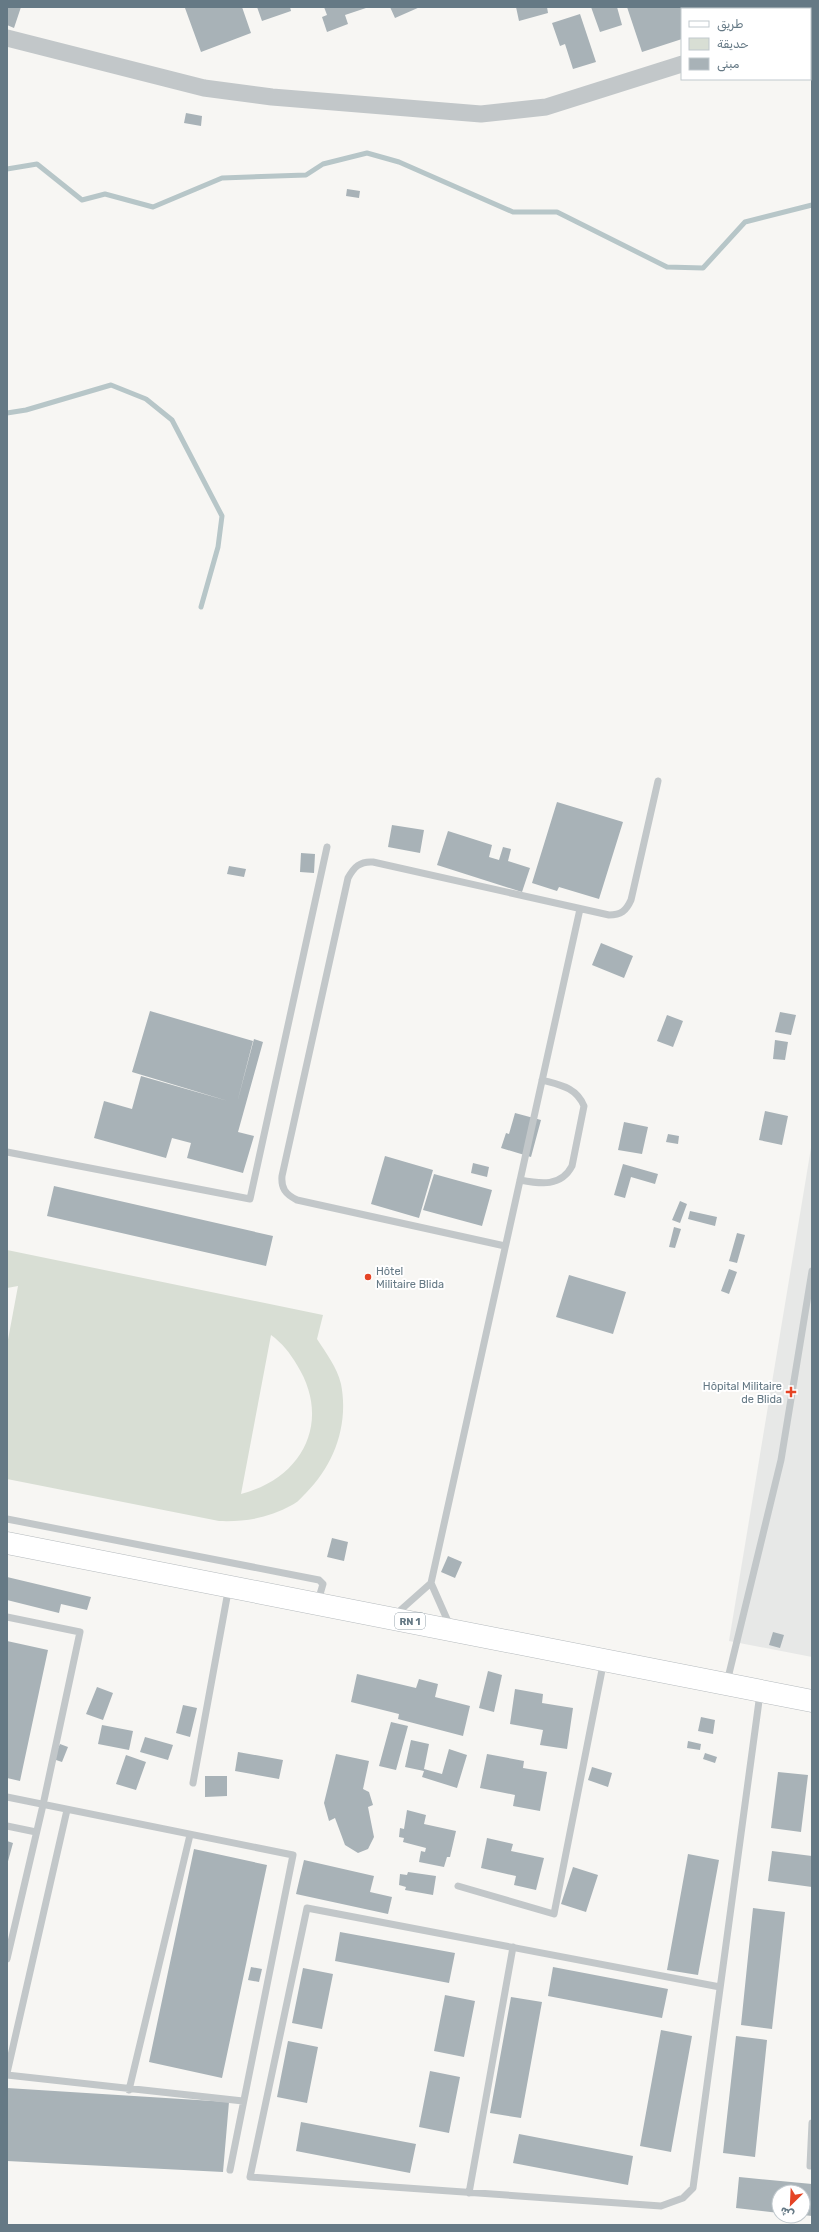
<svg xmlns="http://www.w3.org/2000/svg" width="819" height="2232" viewBox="0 0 819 2232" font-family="Rubik,Vazirmatn,sans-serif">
<rect width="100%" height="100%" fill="#f7f6f3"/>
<path fill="#e7e8e7" d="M812,1142V1657L729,1641Z"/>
<path fill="#d8ded4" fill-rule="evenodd" d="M7,1250L323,1315L317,1339C326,1353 337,1367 341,1384C349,1425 334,1465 306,1493C302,1497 297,1503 292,1505C269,1518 245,1522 219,1521L7,1479V1345L18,1286L7,1288ZM271,1335C282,1343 290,1353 297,1365C332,1421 303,1478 241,1494Z"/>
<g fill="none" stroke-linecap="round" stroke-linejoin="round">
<path stroke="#b7c6c8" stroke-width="5" d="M7,169L37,164L82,200L105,194L153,207L222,178L306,175L323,164L367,153L399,162L513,212H557L667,267L703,268L745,222L812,205
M7,413L26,410L111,385L146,399L172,420L222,516L218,547L201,607"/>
</g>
<path fill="#a8b2b7" d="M7,7H21L14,28L7,25Z
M187,7H242L251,33L201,52L185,8Z
M257,7H290L291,11L262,21Z
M324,7H369L345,15L348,24L327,32L322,17L327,15Z
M390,7H420L395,18Z
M516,7H547L548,13L519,21Z
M591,7H617L622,25L600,32Z
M627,7H770L771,9H682V39L642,52Z
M580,14L596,62L573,69L565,44L560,46L552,23Z
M186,113L202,116L201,126L184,123Z
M347,189L360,191L359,198L346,196Z
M557,802L623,822L599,899L559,887L557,891L532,883Z
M392,825L424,830L420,853L388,847Z
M448,831L492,845L489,857L499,860L503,847L511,849L508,861L530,868L522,892L437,865Z
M301,853L315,854L314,873L300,872Z
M229,866L246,869L244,877L227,874Z
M601,943L633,956L624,978L592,965Z
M150,1011L253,1041L237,1103L254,1039L263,1042L238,1132L254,1136L243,1173L187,1158L191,1143L172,1138L166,1158L94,1138L104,1101L132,1109L141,1076L228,1101L132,1072Z
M780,1012L796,1015L791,1035L775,1032Z
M667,1015L683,1021L673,1047L657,1041Z
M775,1040L788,1042L785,1060L773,1059Z
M765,1111L788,1116L782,1145L759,1140Z
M515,1113L541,1120L531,1157L501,1148L506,1133L509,1134Z
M624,1122L648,1127L642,1154L618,1150Z
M668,1134L679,1136L678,1144L666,1142Z
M385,1156L433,1170L419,1218L371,1204Z
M473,1163L489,1167L487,1177L471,1173Z
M623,1164L658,1174L655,1184L631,1177L625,1198L614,1195Z
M434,1174L492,1190L482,1226L423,1210Z
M54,1186L273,1236L266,1266L47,1216Z
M680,1201L687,1204L680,1223L672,1220Z
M690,1211L717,1217L715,1226L688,1219Z
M674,1227L681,1229L675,1248L669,1247Z
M737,1233L745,1235L737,1263L729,1261Z
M729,1269L737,1272L729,1294L721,1291Z
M569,1275L626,1292L613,1334L556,1317Z
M332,1538L348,1542L344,1561L327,1557Z
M448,1556L462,1562L455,1578L441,1572Z
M7,1577L91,1597L87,1610L61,1604L59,1613L7,1600Z
M773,1632L784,1635L780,1648L769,1645Z
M7,1641L48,1650L20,1781L7,1778Z
M488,1671L502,1675L494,1712L479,1708Z
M357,1674L416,1688L419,1679L438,1684L435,1697L470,1706L463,1736L398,1719L399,1714L351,1702Z
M97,1687L113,1693L103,1720L86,1714Z
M515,1689L543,1694L542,1703L573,1708L567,1749L540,1745L543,1730L510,1724Z
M183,1705L197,1708L190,1737L176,1733Z
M701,1717L715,1720L713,1734L698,1731Z
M391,1722L408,1726L396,1770L379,1766Z
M102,1725L133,1731L129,1750L98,1744Z
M145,1737L173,1745L168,1760L140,1752Z
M411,1740L429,1744L424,1769L442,1774L449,1749L467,1755L457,1788L422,1777L424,1771L405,1767Z
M688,1741L701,1744L700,1750L687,1748Z
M60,1744L68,1747L62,1762L53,1759Z
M238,1752L283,1760L279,1779L235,1771Z
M705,1753L717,1757L715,1763L703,1759Z
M336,1754L369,1761L363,1789L369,1792L373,1805L368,1807L374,1837L368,1849L358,1853L345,1845L335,1818L329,1821L324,1803Z
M487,1754L524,1761L523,1768L547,1772L540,1811L513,1806L515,1795L480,1788Z
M126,1755L146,1762L136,1790L116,1784Z
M592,1767L612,1773L608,1787L588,1780Z
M778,1772L808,1775L801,1832L771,1828Z
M205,1776H227V1796L205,1797Z
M407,1810L426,1815L424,1824L456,1831L450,1857H447L444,1867L419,1862L421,1851L425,1852L426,1848L403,1842L404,1838L399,1837L400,1828L404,1829Z
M487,1838L513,1844L511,1851L544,1858L536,1890L514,1885L516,1876L481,1868Z
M7,1841L13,1843L7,1865Z
M194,1849L267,1865L222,2078L149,2062Z
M772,1851L812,1856V1887L768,1881Z
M688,1854L719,1860L698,1975L667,1970Z
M304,1860L374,1876L370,1892L392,1897L388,1914L296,1894Z
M573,1867L598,1875L586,1912L561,1904Z
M408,1872L436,1876L433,1895L405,1890L406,1887L399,1885L400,1874L407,1875Z
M753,1908L785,1912L772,2029L741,2025Z
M340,1932L455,1953L449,1983L335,1961Z
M251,1967L262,1969L259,1982L248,1980Z
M553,1967L668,1989L662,2018L548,1996Z
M303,1968L333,1974L322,2029L292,2023Z
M445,1995L475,2001L464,2057L434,2051Z
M511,1997L542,2002L521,2118L490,2113Z
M661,2030L692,2036L671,2152L640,2146Z
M736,2036L767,2040L755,2157L723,2153Z
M288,2041L318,2047L307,2103L277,2097Z
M430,2071L460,2077L449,2133L419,2127Z
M7,2088L229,2102L223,2172L7,2161Z
M301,2122L416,2144L410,2173L296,2151Z
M519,2134L633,2156L628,2185L513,2163Z
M739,2177L812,2184V2216L803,2215V2192H779V2213L736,2208Z"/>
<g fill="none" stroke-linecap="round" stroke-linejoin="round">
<defs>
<path id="primary" d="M7,1543L812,1701"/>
</defs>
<use href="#primary" stroke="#b5babd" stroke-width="23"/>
<path stroke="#c2c7c9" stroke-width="7" d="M7,1152L250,1199L327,847
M520,1180C541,1184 561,1187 572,1166L584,1106C576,1087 560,1085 542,1080
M505,1246L297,1200C285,1194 281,1188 282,1176L348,878C354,867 360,861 373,862L609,915C621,915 626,911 631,900L658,781
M7,1519L319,1580L323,1584L318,1601
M395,1615L431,1583
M7,1617L80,1632L43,1805L7,1959
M450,1626L431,1583L580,909
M727,1682L781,1460L812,1271
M193,1783L227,1597
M7,1797L293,1855L230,2170
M7,1826L36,1832
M458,1886L554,1914L602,1670
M720,1987L307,1908L250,2177L661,2206L683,2198L693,2188L759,1701
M7,2073L67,1810
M7,2075L243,2101
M129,2090L190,1835
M810,2166L812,2123
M469,2193L513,1947"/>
<path stroke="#c2c7c9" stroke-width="17" d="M810,36L812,35
M7,38L204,88L272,97L481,114L546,107L682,64"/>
<use href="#primary" stroke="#fff" stroke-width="22"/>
</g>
<g fill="#e54425" stroke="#fff" stroke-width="1.5">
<circle cx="368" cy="1277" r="4"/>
<path d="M789 1386h4v4h4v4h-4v4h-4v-4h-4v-4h4z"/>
</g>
<g text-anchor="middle" stroke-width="4" stroke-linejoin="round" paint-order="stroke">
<rect fill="#fff" stroke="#93a1aa" stroke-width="1" x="395" y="1613" width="30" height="16" rx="3"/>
<g font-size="10" font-weight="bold" fill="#657985">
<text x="410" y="1625">RN 1</text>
</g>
<g font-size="11" fill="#657985" stroke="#fff" text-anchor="start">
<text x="376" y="1275">Hôtel<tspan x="376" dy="13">Militaire Blida</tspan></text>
<text x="782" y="1390" text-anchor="end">Hôpital Militaire<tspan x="782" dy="13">de Blida</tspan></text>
</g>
</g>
<rect width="819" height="2232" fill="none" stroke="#657985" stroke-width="16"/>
<rect x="681" y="8" width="130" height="72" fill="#ffffff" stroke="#c1c9ce"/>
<rect x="689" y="21" width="20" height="6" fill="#ffffff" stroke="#c1c9ce"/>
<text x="717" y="28" font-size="12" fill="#657985">طريق</text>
<rect x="689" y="38" width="20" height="12" fill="#d8ded4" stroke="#c1c9ce"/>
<text x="717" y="48" font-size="12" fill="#657985">حديقة</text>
<rect x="689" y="58" width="20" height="12" fill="#a8b2b7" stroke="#c1c9ce"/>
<text x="717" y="68" font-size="12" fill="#657985">مبنى</text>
<g transform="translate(791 2204) rotate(204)"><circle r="19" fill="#ffffff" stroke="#c1c9ce"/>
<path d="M0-3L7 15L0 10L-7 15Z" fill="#e54425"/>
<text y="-6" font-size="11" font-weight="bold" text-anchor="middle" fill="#657985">ش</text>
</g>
</svg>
